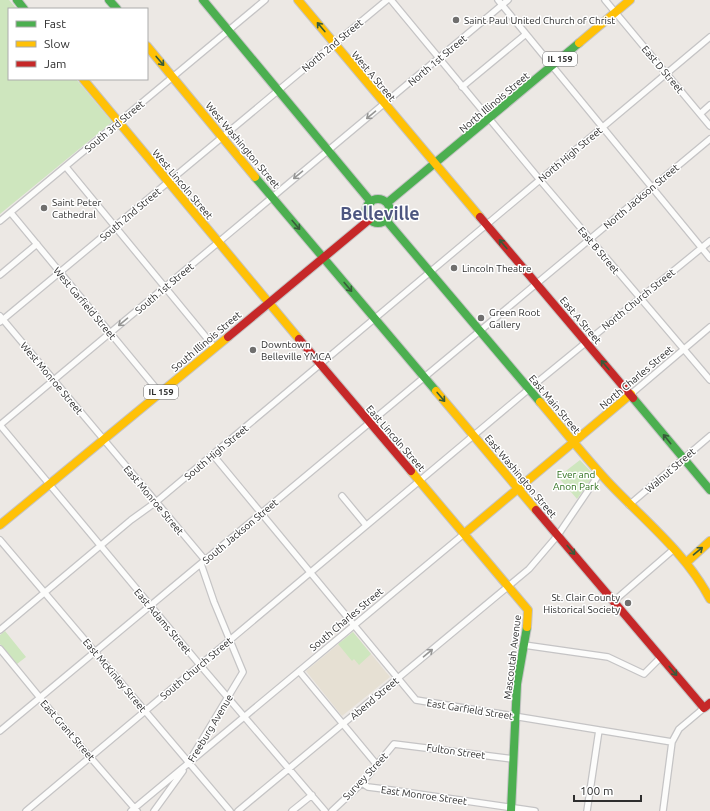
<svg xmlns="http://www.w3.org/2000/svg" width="710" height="811" viewBox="0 0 710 811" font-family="Ubuntu,sans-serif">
<rect width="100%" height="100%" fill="#ece8e4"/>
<path fill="#e6e0d3" d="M353,632L390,677L342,716L306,671Z"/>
<path fill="#cee6be" d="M0,0H9L17,9H9V79H76L112,122L0,214Z
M580,460L594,475L577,499L558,477Z
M5,631L26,657L17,664L0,644V635Z
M353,632L371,654L359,665L354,659L352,661L338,644Z"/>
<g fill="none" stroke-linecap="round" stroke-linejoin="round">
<defs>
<path id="street" d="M391,0L540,180L710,380
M498,0L710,258
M605,0L710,126
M462,87L526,34
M700,114L710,105
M66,167L215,348
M11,213L160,393
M0,221L265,0
M0,275L37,244
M0,316L205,560
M0,322L387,0
M631,394L710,327
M0,425L508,0
M0,425L200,665L325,811
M213,455L416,700L672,742
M342,496L366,525
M629,505L710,436
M0,540L230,811
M614,601L674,549
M0,630L131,520L156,502L710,37
M524,645L608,657L644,674L661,657
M0,649L64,727L137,811
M299,671L377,765
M0,731L710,139
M190,760L243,672L214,602L201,564
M362,783L368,787L384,789L535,811
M26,811L529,389L710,241
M131,811L465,533
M154,811L183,771
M238,811L529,569L558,535L600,473
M292,811L312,795
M332,811L362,783L394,744L513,759
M587,811L599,730
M663,811L672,742L679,729L704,708"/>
<path id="fast" d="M17,0L24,9
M109,0L117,9
M203,0L371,202
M255,177L436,391
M366 211a12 12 0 1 1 24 0a12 12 0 1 1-24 0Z
M387,203L579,43
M386,220L540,402
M633,398L710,490
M511,811L517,684L527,627"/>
<path id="slow" d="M298,0L480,217
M579,43L630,0
M147,46L255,177
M83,79L299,339
M436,391L536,510
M540,402C563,429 585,457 609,483C644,520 686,553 710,599
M411,471L528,610L527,627
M0,525L228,337
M465,533L631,394
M687,562L710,541"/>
<path id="jam" d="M480,217L633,398
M228,337L370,219
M299,339L411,471
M536,510L704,708L710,703"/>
</defs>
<use href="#street" stroke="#c5c4c5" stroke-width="8"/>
<use href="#fast" stroke="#c5c4c5" stroke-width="10"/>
<use href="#slow" stroke="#c5c4c5" stroke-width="10"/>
<use href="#jam" stroke="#c5c4c5" stroke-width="10"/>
<use href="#street" stroke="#fcfcfb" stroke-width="5.5"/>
<use href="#fast" stroke="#4caf50" stroke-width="8"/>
<use href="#slow" stroke="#ffc107" stroke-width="8"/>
<use href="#jam" stroke="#c62828" stroke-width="8"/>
</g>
<defs><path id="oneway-shaft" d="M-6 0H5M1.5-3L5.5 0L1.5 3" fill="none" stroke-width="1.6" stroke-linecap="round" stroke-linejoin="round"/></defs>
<g stroke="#385b3a">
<use href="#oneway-shaft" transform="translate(321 27) rotate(-130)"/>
<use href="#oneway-shaft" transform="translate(160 61) rotate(50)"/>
<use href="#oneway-shaft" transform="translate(296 225) rotate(50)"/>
<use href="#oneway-shaft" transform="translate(503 244) rotate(-130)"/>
<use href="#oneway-shaft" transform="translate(348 287) rotate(50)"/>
<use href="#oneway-shaft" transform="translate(605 365) rotate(-130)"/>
<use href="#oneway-shaft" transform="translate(441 397) rotate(50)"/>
<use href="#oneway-shaft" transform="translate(667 439) rotate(-129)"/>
<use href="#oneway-shaft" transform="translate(571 550) rotate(50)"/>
<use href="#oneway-shaft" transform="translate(698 551) rotate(-40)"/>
<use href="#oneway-shaft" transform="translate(673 671) rotate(50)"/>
</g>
<g stroke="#959594">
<use href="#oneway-shaft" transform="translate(371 115) rotate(140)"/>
<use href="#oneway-shaft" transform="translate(298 175) rotate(140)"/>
<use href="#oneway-shaft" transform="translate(123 322) rotate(140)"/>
<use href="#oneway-shaft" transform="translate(428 653) rotate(-40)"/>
</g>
<g fill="#706f6e" stroke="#fff" stroke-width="1.5">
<circle cx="456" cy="20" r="4"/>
<circle cx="44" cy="208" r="4"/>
<circle cx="454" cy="268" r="4"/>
<circle cx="481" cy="318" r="4"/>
<circle cx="253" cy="350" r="4"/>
<circle cx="628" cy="603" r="4"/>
</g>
<g text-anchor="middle" stroke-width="3" stroke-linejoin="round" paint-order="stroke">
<g fill="#fff" stroke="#6d6d6d" stroke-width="1">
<rect x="543" y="52" width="34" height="14" rx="3"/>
<rect x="144" y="385" width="34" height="14" rx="3"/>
</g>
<g font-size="9" font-weight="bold" fill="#2e2e2e">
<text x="560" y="62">IL 159</text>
<text x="161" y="395">IL 159</text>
</g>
<g font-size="10" fill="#2e2e2e" stroke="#fff" text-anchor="start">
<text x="464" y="24">Saint Paul United Church of Christ</text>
<text x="52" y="206">Saint Peter<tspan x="52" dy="12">Cathedral</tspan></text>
<text x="462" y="272">Lincoln Theatre</text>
<text x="489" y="316">Green Root<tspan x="489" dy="12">Gallery</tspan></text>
<text x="261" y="348">Downtown<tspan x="261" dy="12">Belleville YMCA</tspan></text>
<text x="620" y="601" text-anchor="end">St. Clair County<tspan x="620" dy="12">Historical Society</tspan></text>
</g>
<g font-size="10" fill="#2e2e2e" stroke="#fff">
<text transform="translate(332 45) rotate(-40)" y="4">North 2nd Street</text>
<text transform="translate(437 60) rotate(-40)" y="4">North 1st Street</text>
<text transform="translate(663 69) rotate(50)" y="4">East D Street</text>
<text transform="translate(374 76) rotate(50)" y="4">West A Street</text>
<text transform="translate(494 102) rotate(-40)" y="4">North Illinois Street</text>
<text transform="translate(114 126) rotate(-40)" y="4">South 3rd Street</text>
<text transform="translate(243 145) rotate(50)" y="4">West Washington Street</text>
<text transform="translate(570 154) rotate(-40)" y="4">North High Street</text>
<text transform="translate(183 184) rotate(50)" y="4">West Lincoln Street</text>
<text transform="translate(641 196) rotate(-40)" y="4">North Jackson Street</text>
<text transform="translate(130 214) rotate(-40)" y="4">South 2nd Street</text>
<text transform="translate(599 250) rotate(50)" y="4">East B Street</text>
<text transform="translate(164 288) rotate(-40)" y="4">South 1st Street</text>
<text transform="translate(638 299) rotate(-39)" y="4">North Church Street</text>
<text transform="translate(85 303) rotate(50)" y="4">West Garfield Street</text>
<text transform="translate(581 320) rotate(50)" y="4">East A Street</text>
<text transform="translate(206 341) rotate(-40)" y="4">South Illinois Street</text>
<text transform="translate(636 377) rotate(-40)" y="4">North Charles Street</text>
<text transform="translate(52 378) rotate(50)" y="4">West Monroe Street</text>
<text transform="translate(555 404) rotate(50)" y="4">East Main Street</text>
<text transform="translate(396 438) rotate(49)" y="4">East Lincoln Street</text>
<text transform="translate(216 452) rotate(-40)" y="4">South High Street</text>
<text transform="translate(670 470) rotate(-41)" y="4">Walnut Street</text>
<text transform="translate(521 476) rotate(50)" y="4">East Washington Street</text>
<text transform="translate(154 500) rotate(50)" y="4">East Monroe Street</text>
<text transform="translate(240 531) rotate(-40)" y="4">South Jackson Street</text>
<text transform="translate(346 619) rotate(-40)" y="4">South Charles Street</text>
<text transform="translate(163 621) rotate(50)" y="4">East Adams Street</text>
<text transform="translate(512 657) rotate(-83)" y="4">Mascoutah Avenue</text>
<text transform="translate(196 668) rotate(-40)" y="4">South Church Street</text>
<text transform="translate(115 675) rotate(50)" y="4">East McKinley Street</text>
<text transform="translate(374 698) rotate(-40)" y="4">Abend Street</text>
<text transform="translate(470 709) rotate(9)" y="4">East Garfield Street</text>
<text transform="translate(210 728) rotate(-59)" y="4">Freeburg Avenue</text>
<text transform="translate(68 730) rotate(49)" y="4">East Grant Street</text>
<text transform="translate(456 751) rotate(8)" y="4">Fulton Street</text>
<text transform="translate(365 776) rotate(-47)" y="4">Survey Street</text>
<text transform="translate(424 795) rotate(8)" y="4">East Monroe Street</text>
</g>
<g font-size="10" fill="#2c6e1b" stroke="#fff">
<text x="576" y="478">Ever and<tspan x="576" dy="12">Anon Park</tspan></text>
</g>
<g font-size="18" font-weight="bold" fill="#4d5680" stroke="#fff">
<text x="380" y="220">Belleville</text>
</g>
</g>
<rect x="8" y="8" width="140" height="72" fill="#ffffff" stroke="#ababab"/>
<rect x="16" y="21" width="20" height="6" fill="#4caf50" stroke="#ababab"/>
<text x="44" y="28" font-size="12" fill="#2e2e2e">Fast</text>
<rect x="16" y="41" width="20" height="6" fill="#ffc107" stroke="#ababab"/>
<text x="44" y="48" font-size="12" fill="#2e2e2e">Slow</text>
<rect x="16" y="61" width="20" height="6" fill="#c62828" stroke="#ababab"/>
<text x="44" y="68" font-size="12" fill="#2e2e2e">Jam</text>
<path d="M574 795v6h67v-6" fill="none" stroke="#2e2e2e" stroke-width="2"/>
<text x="580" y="795" font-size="12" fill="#2e2e2e" stroke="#ffffff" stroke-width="3" paint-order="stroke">100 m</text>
</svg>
